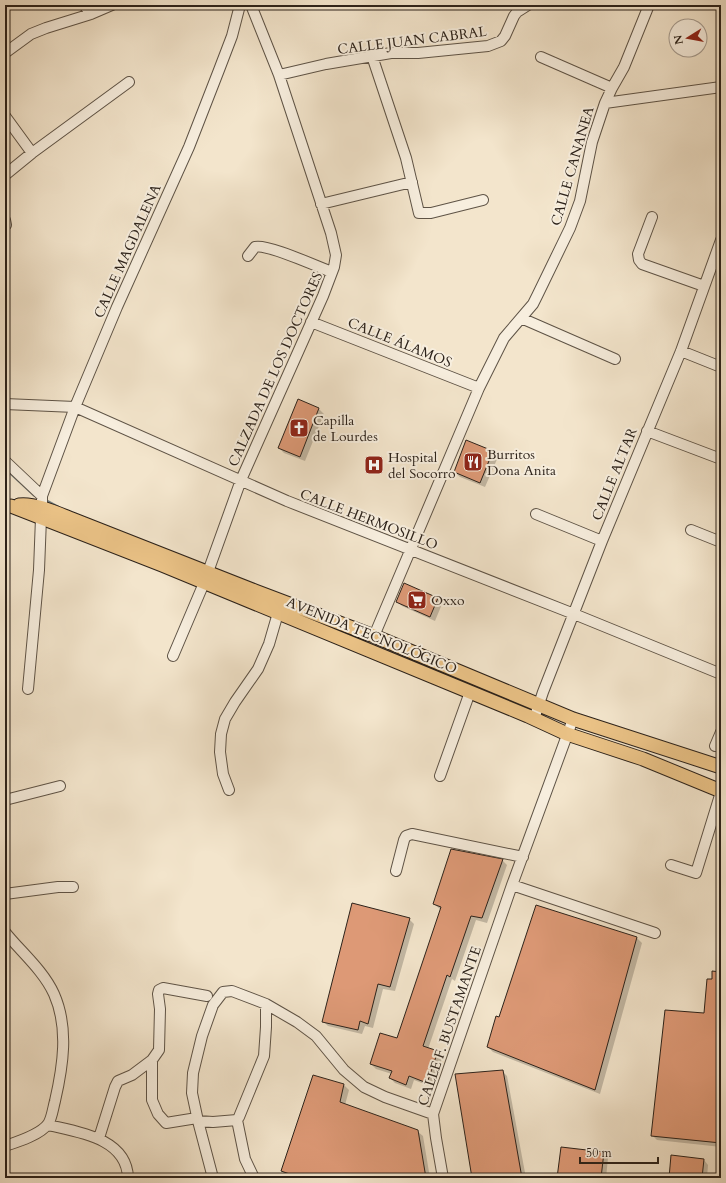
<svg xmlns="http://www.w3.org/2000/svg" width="726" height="1183" viewBox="0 0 726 1183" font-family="Cardo,serif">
<rect width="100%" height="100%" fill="#f3e5cc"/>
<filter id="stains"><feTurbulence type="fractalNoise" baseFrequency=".005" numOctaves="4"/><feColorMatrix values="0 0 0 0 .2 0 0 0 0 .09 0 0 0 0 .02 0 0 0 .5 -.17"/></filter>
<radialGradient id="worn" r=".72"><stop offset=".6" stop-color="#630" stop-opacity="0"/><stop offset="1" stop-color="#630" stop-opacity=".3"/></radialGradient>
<path fill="#0003" d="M299,400L319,409L324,414L305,461L284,453L279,448Z
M467,442L493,452L498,457L485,487L460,477L455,472Z
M438,599L442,604L435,621L402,606L397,602Z
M502,860L507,865L487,923L476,920L455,981L452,979L428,1049L438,1051L443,1056L432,1087L414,1080L411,1089L395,1083L390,1078L392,1074L376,1069L371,1064L398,1039L441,910L434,904Z
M536,906L637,938L642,943L600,1094L493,1052L488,1047L500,1018Z
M409,919L414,924L395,991L383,989L373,1028L365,1026L362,1034L328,1026L323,1021Z
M721,973V1147L657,1140L652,1135L705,1014L713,980Z
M502,1071L507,1076L526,1178H473Z
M314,1076L344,1085L349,1090L345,1105L417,1131L423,1136L430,1178H294L287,1176L282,1171Z
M603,1153L608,1158L606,1178H558Z
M704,1160L708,1165L707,1178H670Z"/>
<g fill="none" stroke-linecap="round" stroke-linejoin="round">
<path stroke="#737e7f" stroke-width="3" d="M5,468L34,495L38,497
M45,500L58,507"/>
</g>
<path fill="#dd9976" stroke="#2c221a" d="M298,399L319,408L300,457L278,448Z
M466,440L493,451L480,483L454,472Z
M404,583L438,598L430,617L396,602Z
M451,849L503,859L482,918L471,916L450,977L447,975L423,1046L438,1051L427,1083L409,1076L406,1085L389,1078L392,1071L370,1064L380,1033L397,1038L441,907L433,904Z
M352,903L410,918L390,987L378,984L368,1024L360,1021L358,1030L322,1022Z
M536,905L637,937L595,1090L487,1047L496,1016L499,1017Z
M712,971L721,972V1143L651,1136L665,1010L704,1013L707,979H712Z
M503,1070L522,1178H472L455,1074Z
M313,1075L344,1084L340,1102L418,1130L426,1178H301L281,1171Z
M561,1147L604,1152L601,1178H557Z
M671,1155L704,1159L702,1178H669Z"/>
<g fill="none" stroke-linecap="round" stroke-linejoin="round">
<defs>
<path id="minor" d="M84,5L91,14
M5,53L31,34L46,28L91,14L112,5
M372,56L406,158L419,213H431L483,200
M541,57L612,88
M279,75L326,64L391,53H418L488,46L501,41L505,36L514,16L517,12L528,5
M605,103L721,87
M5,116L32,153
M5,175L32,153L129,82
M321,204L412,182
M652,217L638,254L639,260L642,264L704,286
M5,220L6,225
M248,256L255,247C266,243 318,267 332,272
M521,318L615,359
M311,322L479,388
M681,351L721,367
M5,404L75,407L287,501L574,614L721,674
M647,431L721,459
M5,461L42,496
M42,508V496L75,407L117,307L189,147L219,70L232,36L240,5
M536,514L602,541
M691,530L721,542
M374,636L479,388L504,338L533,304L537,296L570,228L580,201L592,142L605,103L612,88L624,67L649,5
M173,656L204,583L241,480L323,296L334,267L336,255L331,233L279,75L251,5
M28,689L39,570L41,518
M534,719L543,692L602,541L681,351L721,240
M715,746L721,732
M440,776L470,692
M229,790L223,774L220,752L221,734L225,719L235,702L258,669L269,644L278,613
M5,800L60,786
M671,865L696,873L721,792
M396,871L404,840L406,836L412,834L523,857
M512,885L655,933
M5,894L58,887H73
M5,932C21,952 43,970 54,994C69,1028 63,1066 55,1101C53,1108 52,1118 48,1124C40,1135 17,1142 5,1146
M152,1060V1100L158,1114L166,1123L197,1118
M198,1121L213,1122L237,1120
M48,1125C78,1132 127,1138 128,1178
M99,1138L115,1087L118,1081L132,1075L152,1060L159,1050L160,1009L158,994L159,990L163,988L207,996
M213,1178L198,1121L192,1093L193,1073L202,1036L213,1005L223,992L232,991L266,1004L297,1022L316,1036L344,1070L364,1087L385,1097L433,1114
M254,1178L245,1159L237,1120L239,1117L264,1056L266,1027V1004
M443,1178L436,1138L433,1114L512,885L573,719"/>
<path id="major" d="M19,505C35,503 57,513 72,519L255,591L374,636L573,719L721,767
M11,506L162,565L528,716L567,734L643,759L721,791"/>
</defs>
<use href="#minor" stroke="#5e5346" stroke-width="12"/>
<use href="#major" stroke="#2c221a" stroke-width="15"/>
<use href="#minor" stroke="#f7eede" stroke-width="10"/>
<use href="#major" stroke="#eac286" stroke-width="13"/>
</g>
<defs>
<symbol id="church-square" viewBox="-11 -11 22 22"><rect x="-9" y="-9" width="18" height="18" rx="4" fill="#8f2418" stroke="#f7eede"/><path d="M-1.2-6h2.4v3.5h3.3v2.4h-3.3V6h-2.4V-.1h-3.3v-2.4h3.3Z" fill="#fff"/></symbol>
<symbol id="restaurant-square" viewBox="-11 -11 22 22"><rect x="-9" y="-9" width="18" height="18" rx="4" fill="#8f2418" stroke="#f7eede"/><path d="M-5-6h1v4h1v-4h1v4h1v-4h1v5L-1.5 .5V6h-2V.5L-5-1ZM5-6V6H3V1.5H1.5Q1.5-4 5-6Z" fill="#fff"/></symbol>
<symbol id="hospital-square" viewBox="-11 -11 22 22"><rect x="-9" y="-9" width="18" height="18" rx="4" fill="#8f2418" stroke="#f7eede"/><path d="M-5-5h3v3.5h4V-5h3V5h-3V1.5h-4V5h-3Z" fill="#fff"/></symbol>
<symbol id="supermarket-square" viewBox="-11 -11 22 22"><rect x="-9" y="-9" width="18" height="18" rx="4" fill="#8f2418" stroke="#f7eede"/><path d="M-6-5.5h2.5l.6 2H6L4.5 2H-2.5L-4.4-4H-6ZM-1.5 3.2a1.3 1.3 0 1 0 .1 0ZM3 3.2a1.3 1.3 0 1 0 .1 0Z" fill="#fff"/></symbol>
</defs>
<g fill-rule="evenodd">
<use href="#church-square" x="288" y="417" width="22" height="22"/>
<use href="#restaurant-square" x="462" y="451" width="22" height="22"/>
<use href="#hospital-square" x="363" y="454" width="22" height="22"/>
<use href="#supermarket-square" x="406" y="589" width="22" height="22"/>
</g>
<g text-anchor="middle" stroke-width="4" stroke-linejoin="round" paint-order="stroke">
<g font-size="14" fill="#2c221a" stroke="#f7eede">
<text transform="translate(412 40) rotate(-7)" y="5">CALLE JUAN CABRAL</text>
<text transform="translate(572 166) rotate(-74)" y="5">CALLE CANANEA</text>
<text transform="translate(127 251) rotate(-66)" y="5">CALLE MAGDALENA</text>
<text transform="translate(400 342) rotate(22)" y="5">CALLE ÁLAMOS</text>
<text transform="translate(275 369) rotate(-66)" y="5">CALZADA DE LOS DOCTORES</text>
<text transform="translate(614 474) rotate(-68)" y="5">CALLE ALTAR</text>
<text transform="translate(369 519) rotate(21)" y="5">CALLE HERMOSILLO</text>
<text transform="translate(372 635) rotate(22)" y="5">AVENIDA TECNOLÓGICO</text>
<text transform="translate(449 1026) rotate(-71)" y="5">CALLE F. BUSTAMANTE</text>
</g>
<g font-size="14" fill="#2c221a" stroke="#f7eede" text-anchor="start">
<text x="313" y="425">Capilla<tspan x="313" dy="16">de Lourdes</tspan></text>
<text x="487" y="459">Burritos<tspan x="487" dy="16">Dona Anita</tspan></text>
<text x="388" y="462">Hospital<tspan x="388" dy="16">del Socorro</tspan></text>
<text x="431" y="605">Oxxo</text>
</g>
</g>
<rect width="726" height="1183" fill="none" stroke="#f3e5cc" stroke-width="20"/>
<rect x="6" y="6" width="714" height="1171" fill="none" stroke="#2c221a" stroke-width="2"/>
<rect x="10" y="10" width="706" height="1163" fill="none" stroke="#2c221a"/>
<g transform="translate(688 38) rotate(259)"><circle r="19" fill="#f7eede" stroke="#a69c90"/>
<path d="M0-3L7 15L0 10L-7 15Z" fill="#8f2418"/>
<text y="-6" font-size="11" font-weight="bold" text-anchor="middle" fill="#2c221a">N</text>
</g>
<path d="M580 1157v6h78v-6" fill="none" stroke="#2c221a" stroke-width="2"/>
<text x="586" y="1157" font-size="12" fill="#2c221a" stroke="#f7eede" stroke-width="3" paint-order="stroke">50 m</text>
<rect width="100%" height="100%" filter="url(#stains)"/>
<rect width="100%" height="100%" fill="url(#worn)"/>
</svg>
